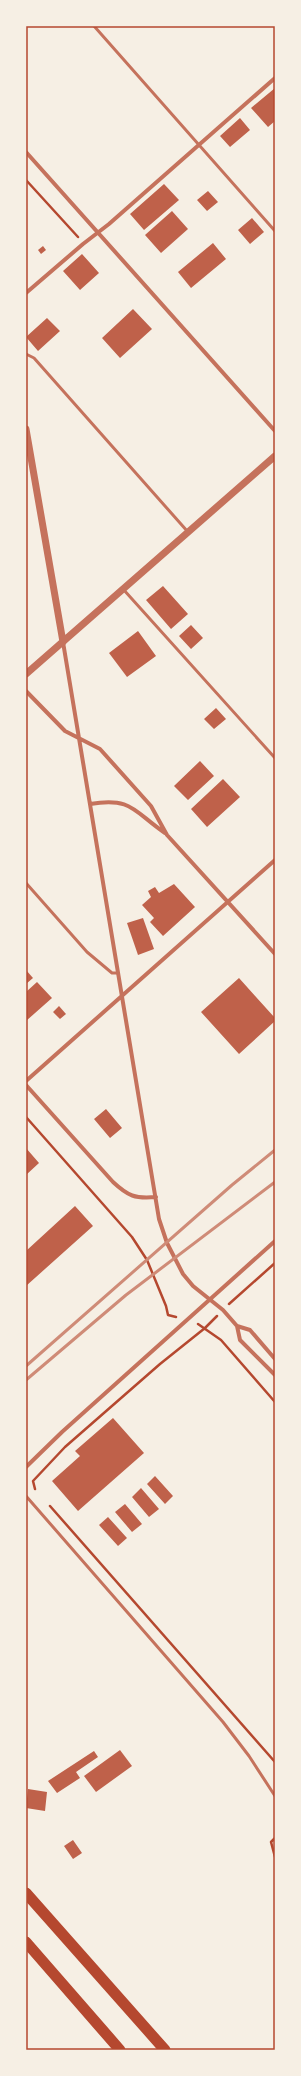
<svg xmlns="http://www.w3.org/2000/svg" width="301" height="2076" viewBox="0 0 301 2076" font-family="Figtree,sans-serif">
<rect width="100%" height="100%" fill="#f6efe4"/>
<path fill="#bf614a" d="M275,88V121L268,127L251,108Z
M240,118L250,130L230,147L220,136Z
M164,184L179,200L144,230L130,214Z
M208,191L218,202L207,211L197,200Z
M172,211L188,229L161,253L145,235Z
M252,218L264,232L250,244L238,230Z
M213,243L226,259L191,288L178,272Z
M43,246L46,250L41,254L38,250Z
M82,254L99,273L80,290L63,271Z
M133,309L152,329L120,358L102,338Z
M47,318L60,331L38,351L26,337Z
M163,586L188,614L171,629L146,600Z
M191,625L203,638L191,649L179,636Z
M138,631L156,656L127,677L109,653Z
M216,708L226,719L214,729L204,719Z
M200,761L214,776L188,800L174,786Z
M223,779L240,797L207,827L191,809Z
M174,884L195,907L163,936L150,922L154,918L142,905L151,897L148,891L155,887L159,893Z
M143,918L154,949L138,955L127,923Z
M26,970L33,978L26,984Z
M239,978L275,1018V1021L239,1054L201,1012Z
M37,982L52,998L26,1021V992Z
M59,1006L66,1014L60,1019L53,1012Z
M106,1109L122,1128L110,1138L94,1119Z
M26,1148L39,1163L26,1175Z
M75,1206L93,1226L26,1286V1251Z
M113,1418L144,1453L78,1511L52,1481L80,1456L75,1451Z
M155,1476L173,1496L165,1504L147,1484Z
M141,1488L159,1509L149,1517L132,1497Z
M125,1504L142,1524L132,1532L115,1512Z
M108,1517L127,1538L118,1546L99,1525Z
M120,1750L132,1766L96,1792L84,1776Z
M94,1751L98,1757L76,1772L80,1778L57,1793L48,1781Z
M28,1789L47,1792L45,1811L26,1808Z
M73,1840L82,1853L73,1859L64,1846Z"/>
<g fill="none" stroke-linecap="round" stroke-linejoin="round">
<path stroke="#b5482f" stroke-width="2.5" d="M26,180L78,237
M26,1117L132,1237L147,1260L166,1306L168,1315L176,1317
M229,1304L275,1263
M198,1324L221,1340L275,1402
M35,1489L33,1481L65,1447L160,1364L205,1328L217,1316
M50,1506L275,1762
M275,1838L271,1842L275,1857"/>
<path stroke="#c5725c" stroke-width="3" d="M94,26L275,231
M26,354L34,358L188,532
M123,589L275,758
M26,883L87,952L112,973H118
M26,1496L223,1722L249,1756L275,1796"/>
<path stroke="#c5725c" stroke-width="4" d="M26,152L275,431
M26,293L83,244L109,224L275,78
M63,642L159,1219L167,1243L183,1274L193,1286L223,1310L237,1326L250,1330L275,1359
M26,691L65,731L100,749L151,806L167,835L275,954
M90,804C132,797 133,811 165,833
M26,1081L275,860
M26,1085L113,1182C128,1196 135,1199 156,1197
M237,1326L240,1340L275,1375
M26,1467L62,1432L275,1241"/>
<path stroke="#c5725c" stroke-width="7" d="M26,429L63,642
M26,674L275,456"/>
<path stroke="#b5482f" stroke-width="11" d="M26,1893L165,2050
M26,1942L120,2050"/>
<path stroke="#cf8b77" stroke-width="3" d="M26,1366L232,1185L275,1150
M26,1380L126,1295L275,1182"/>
</g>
<rect width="301" height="2076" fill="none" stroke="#f6efe4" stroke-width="54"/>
<rect x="27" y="27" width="247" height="2022" fill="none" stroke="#b5482f" stroke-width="1.5"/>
</svg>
